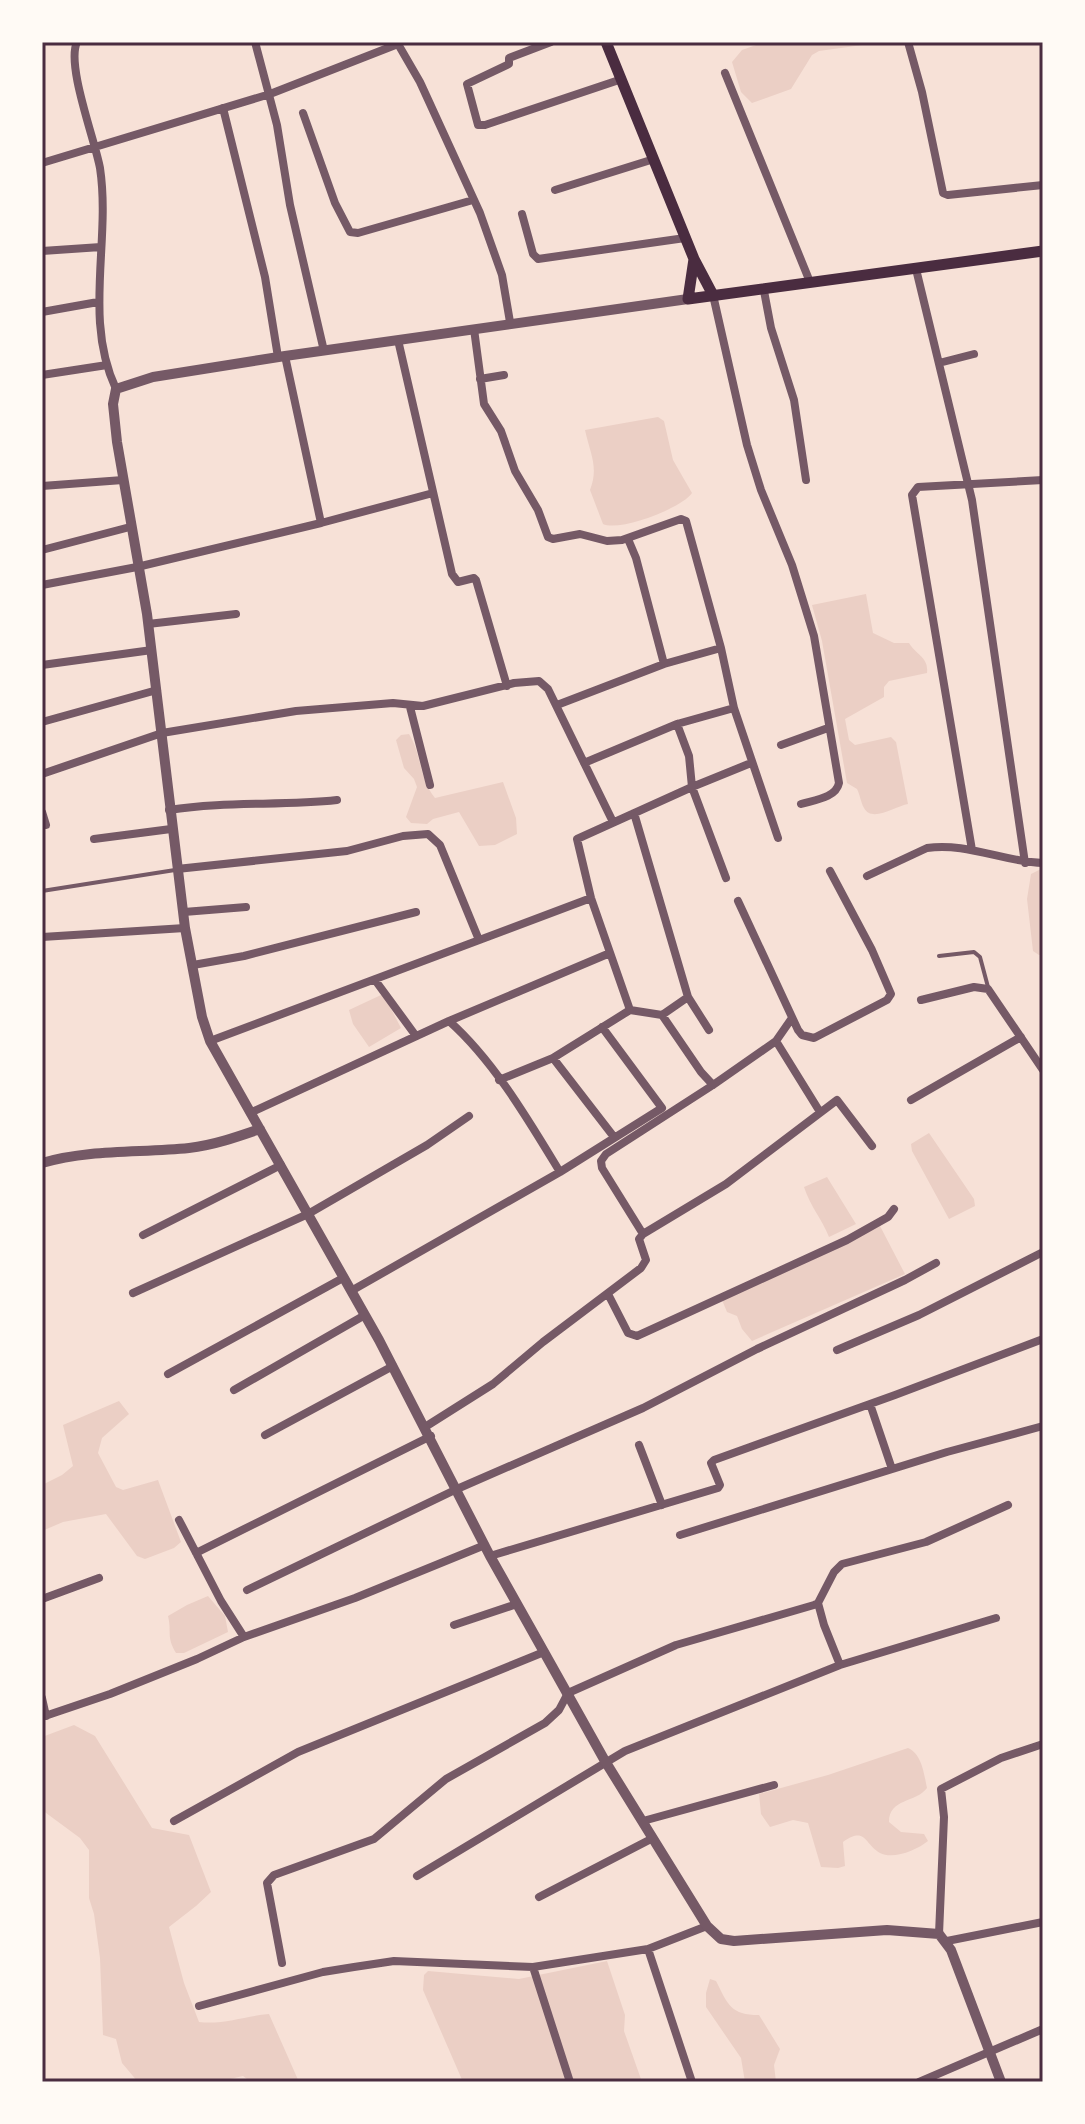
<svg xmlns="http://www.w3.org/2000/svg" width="1085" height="2124" viewBox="0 0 1085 2124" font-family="Figtree,sans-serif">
<rect width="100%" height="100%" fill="#f7e1d7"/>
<path fill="#ebcfc5" d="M765,42H884L819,51L812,55L791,89L752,103L741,92L732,62L742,50Z
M658,417L664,421L673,460L692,493C682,508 620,532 603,524L590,490C599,467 590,453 585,430Z
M866,594L873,633L894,643H909C916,655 929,657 927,673L889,681L884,687V697L845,719L849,740L855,745L891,737L896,742L908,804C896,806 872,823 864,808C861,803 860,795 857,789L847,783L822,641L812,605Z
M409,734C422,755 419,779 435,798L503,782L516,818L517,834L495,845L479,846L459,812L433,819L427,824L411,823L406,817L417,787L414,779L404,768L396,740L401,735Z
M1043,868V954L1039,955L1033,951L1027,899L1031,874Z
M381,995L387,1001L401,1028L369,1047L353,1024L349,1010Z
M929,1133L974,1199L975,1206L949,1219L912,1151L911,1144Z
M827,1177L856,1224L829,1237C822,1219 810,1206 804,1187Z
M880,1226L905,1274L752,1341L742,1329L737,1316L727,1312L722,1300Z
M119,1401L129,1414L102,1438L98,1453L116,1487L123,1490L158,1480L181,1542L174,1548L145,1559L137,1556L106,1514L63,1522L42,1531V1485L62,1475L73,1466L63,1425Z
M208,1596L225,1616L228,1632L184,1653H176C166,1636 172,1633 168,1616L187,1605Z
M74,1725L95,1736L152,1828L189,1835L211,1892L196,1906L169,1927L184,1983L199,2022C223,2025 245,2016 269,2014L299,2082H251L243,2076L230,2079L227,2082H138L122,2063L116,2039L103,2035L100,1958L94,1914L89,1898V1850L80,1838L42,1810V1737Z
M908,1748C922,1754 924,1774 927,1788C916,1803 889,1798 889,1822L901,1832L924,1834L928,1841C917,1850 893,1860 880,1853C864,1844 866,1826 843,1842L845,1866L838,1868L821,1867L808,1823L793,1820L770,1827L761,1814L759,1794L828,1775Z
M607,1961L625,2015L624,2031L642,2082H463L423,1990L424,1975L428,1971L519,1979Z
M710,1979L716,1981C728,2005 731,2015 759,2015L780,2049L774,2065L776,2082H745L741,2058L706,2007V1993Z"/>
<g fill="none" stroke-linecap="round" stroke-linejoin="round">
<path stroke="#755966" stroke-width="4" d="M42,891L175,870
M939,956L974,952L980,957L988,987"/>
<path stroke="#755966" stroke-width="8" d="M77,42C66,65 95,140 100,168C111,241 83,319 116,389
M255,42L277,125L290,205L324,351
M551,42L509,58V64L467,84L478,125H485L622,79
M908,42L922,92L943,193L948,195L1043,185
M725,73L810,282
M223,108L265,277L278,357
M303,113L335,203L350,232L358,233L473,200
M42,163L270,94L398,44L420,82L480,213L502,275L510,322
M555,190L654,159
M522,214L533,254L538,259L685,238
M42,251L101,247
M916,269L972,500L1025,863
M764,291L771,328L794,400L806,480
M713,295L747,445L761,490L792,565L814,636L839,783C836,798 814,800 801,804
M42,312L98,302
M474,329L484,404L501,431L515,471L538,510L548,537L553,539L580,534L607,541L622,540L681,519L686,521L721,648L734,708L778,838
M398,340L452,574L458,582L474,578L476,580L507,686
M285,356L321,523
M939,363L974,354
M42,375L107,365
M480,379L504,375
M42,486L123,480
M628,539L636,558L664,664
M42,550L130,527
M42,585L137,567L321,523L433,493
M148,624L236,614
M42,665L152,650
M557,705L664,664L721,648
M410,707L430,785
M42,722L157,690
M677,724L689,756L692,787L726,878
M781,745L828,728
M584,763L677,724L734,708
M42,774L162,733L296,711L393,703L423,706L514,683L539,681L548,689L613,822
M169,810C225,801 281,806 337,800
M42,812L46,825
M634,813L688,997L709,1030
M94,839L171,829
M972,850L912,495L918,487L1043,480
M177,869L347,851L403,836L428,834L440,845L479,940
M867,876L927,848C966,842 1004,862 1043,863
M738,901L798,1030L802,1035L814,1038L887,1000L891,994L872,950L830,871
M184,912L246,907
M42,937L185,928
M193,965L244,956L416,912
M375,980L416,1036
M921,1000L974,987L988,989L1043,1070
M630,1010L591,898L577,839L692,787L751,763
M662,1015L701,1072L713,1085
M449,1021C494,1061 529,1121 560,1172
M210,1041L591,898
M776,1041L820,1112
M553,1058L614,1137
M499,1080L553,1058L630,1010L662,1015L688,997
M911,1100L1021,1037
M250,1113L449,1021L610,953
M643,1234L602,1168L601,1161L606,1154L713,1085L776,1041L792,1018
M143,1235L281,1165
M351,1291L560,1172L662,1108L602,1027
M133,1293L308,1214L427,1145L469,1116
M608,1294L628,1333L637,1336L847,1240L888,1217L894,1209
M837,1350L919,1315L1043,1252
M168,1374L343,1278
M234,1390L365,1315
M870,1404L892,1469
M425,1427L493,1384L543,1342L641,1268L646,1260L639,1239L643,1234L726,1184L837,1100L872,1146
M265,1435L393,1366
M639,1445L662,1505
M179,1520L221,1601L244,1637
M680,1535L947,1452L1043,1426
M196,1553L431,1436
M490,1556L718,1488L720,1485L711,1463L714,1460L895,1395L1043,1339
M247,1590L457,1489L643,1408L757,1349L905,1280L936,1263
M42,1599L99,1578
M818,1603L824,1625L840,1665
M454,1625L517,1604
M42,1698L46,1716
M42,1717L110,1694L197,1659L244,1637L355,1598L485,1545
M174,1821L298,1752L544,1652
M643,1821L774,1785
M417,1876L625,1751L840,1665L996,1618
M539,1897L653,1838
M939,1934L944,1817L941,1789L1001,1758L1043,1744
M947,1941L1043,1922
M648,1949L692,2082
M282,1963L267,1883L274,1875L374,1839L446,1779L545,1723L559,1710L568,1693L676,1645L814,1605L818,1603L834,1572L842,1564L926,1542L1008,1505
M533,1967L570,2082
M199,2006L323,1972L354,1967L394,1961L533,1967L648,1949L707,1926
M919,2082L1043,2029"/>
<path stroke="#755966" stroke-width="10" d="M688,299L285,356L153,377L116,389L113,404L117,442L147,614L185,928L202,1017L210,1041L379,1340L490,1556L544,1652L605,1761L707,1926L721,1939L734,1941L887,1930L939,1934L951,1950L1001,2082
M42,1163C90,1149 140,1153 189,1148C214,1145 237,1137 260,1129"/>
<path stroke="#4a2c40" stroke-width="11" d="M606,42L694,259L713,295
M694,259L688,299L1043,251"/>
</g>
<rect width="1085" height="2124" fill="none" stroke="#fffaf5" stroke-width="88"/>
<rect x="44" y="44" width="997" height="2036" fill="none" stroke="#4a2c40" stroke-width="3"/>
</svg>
